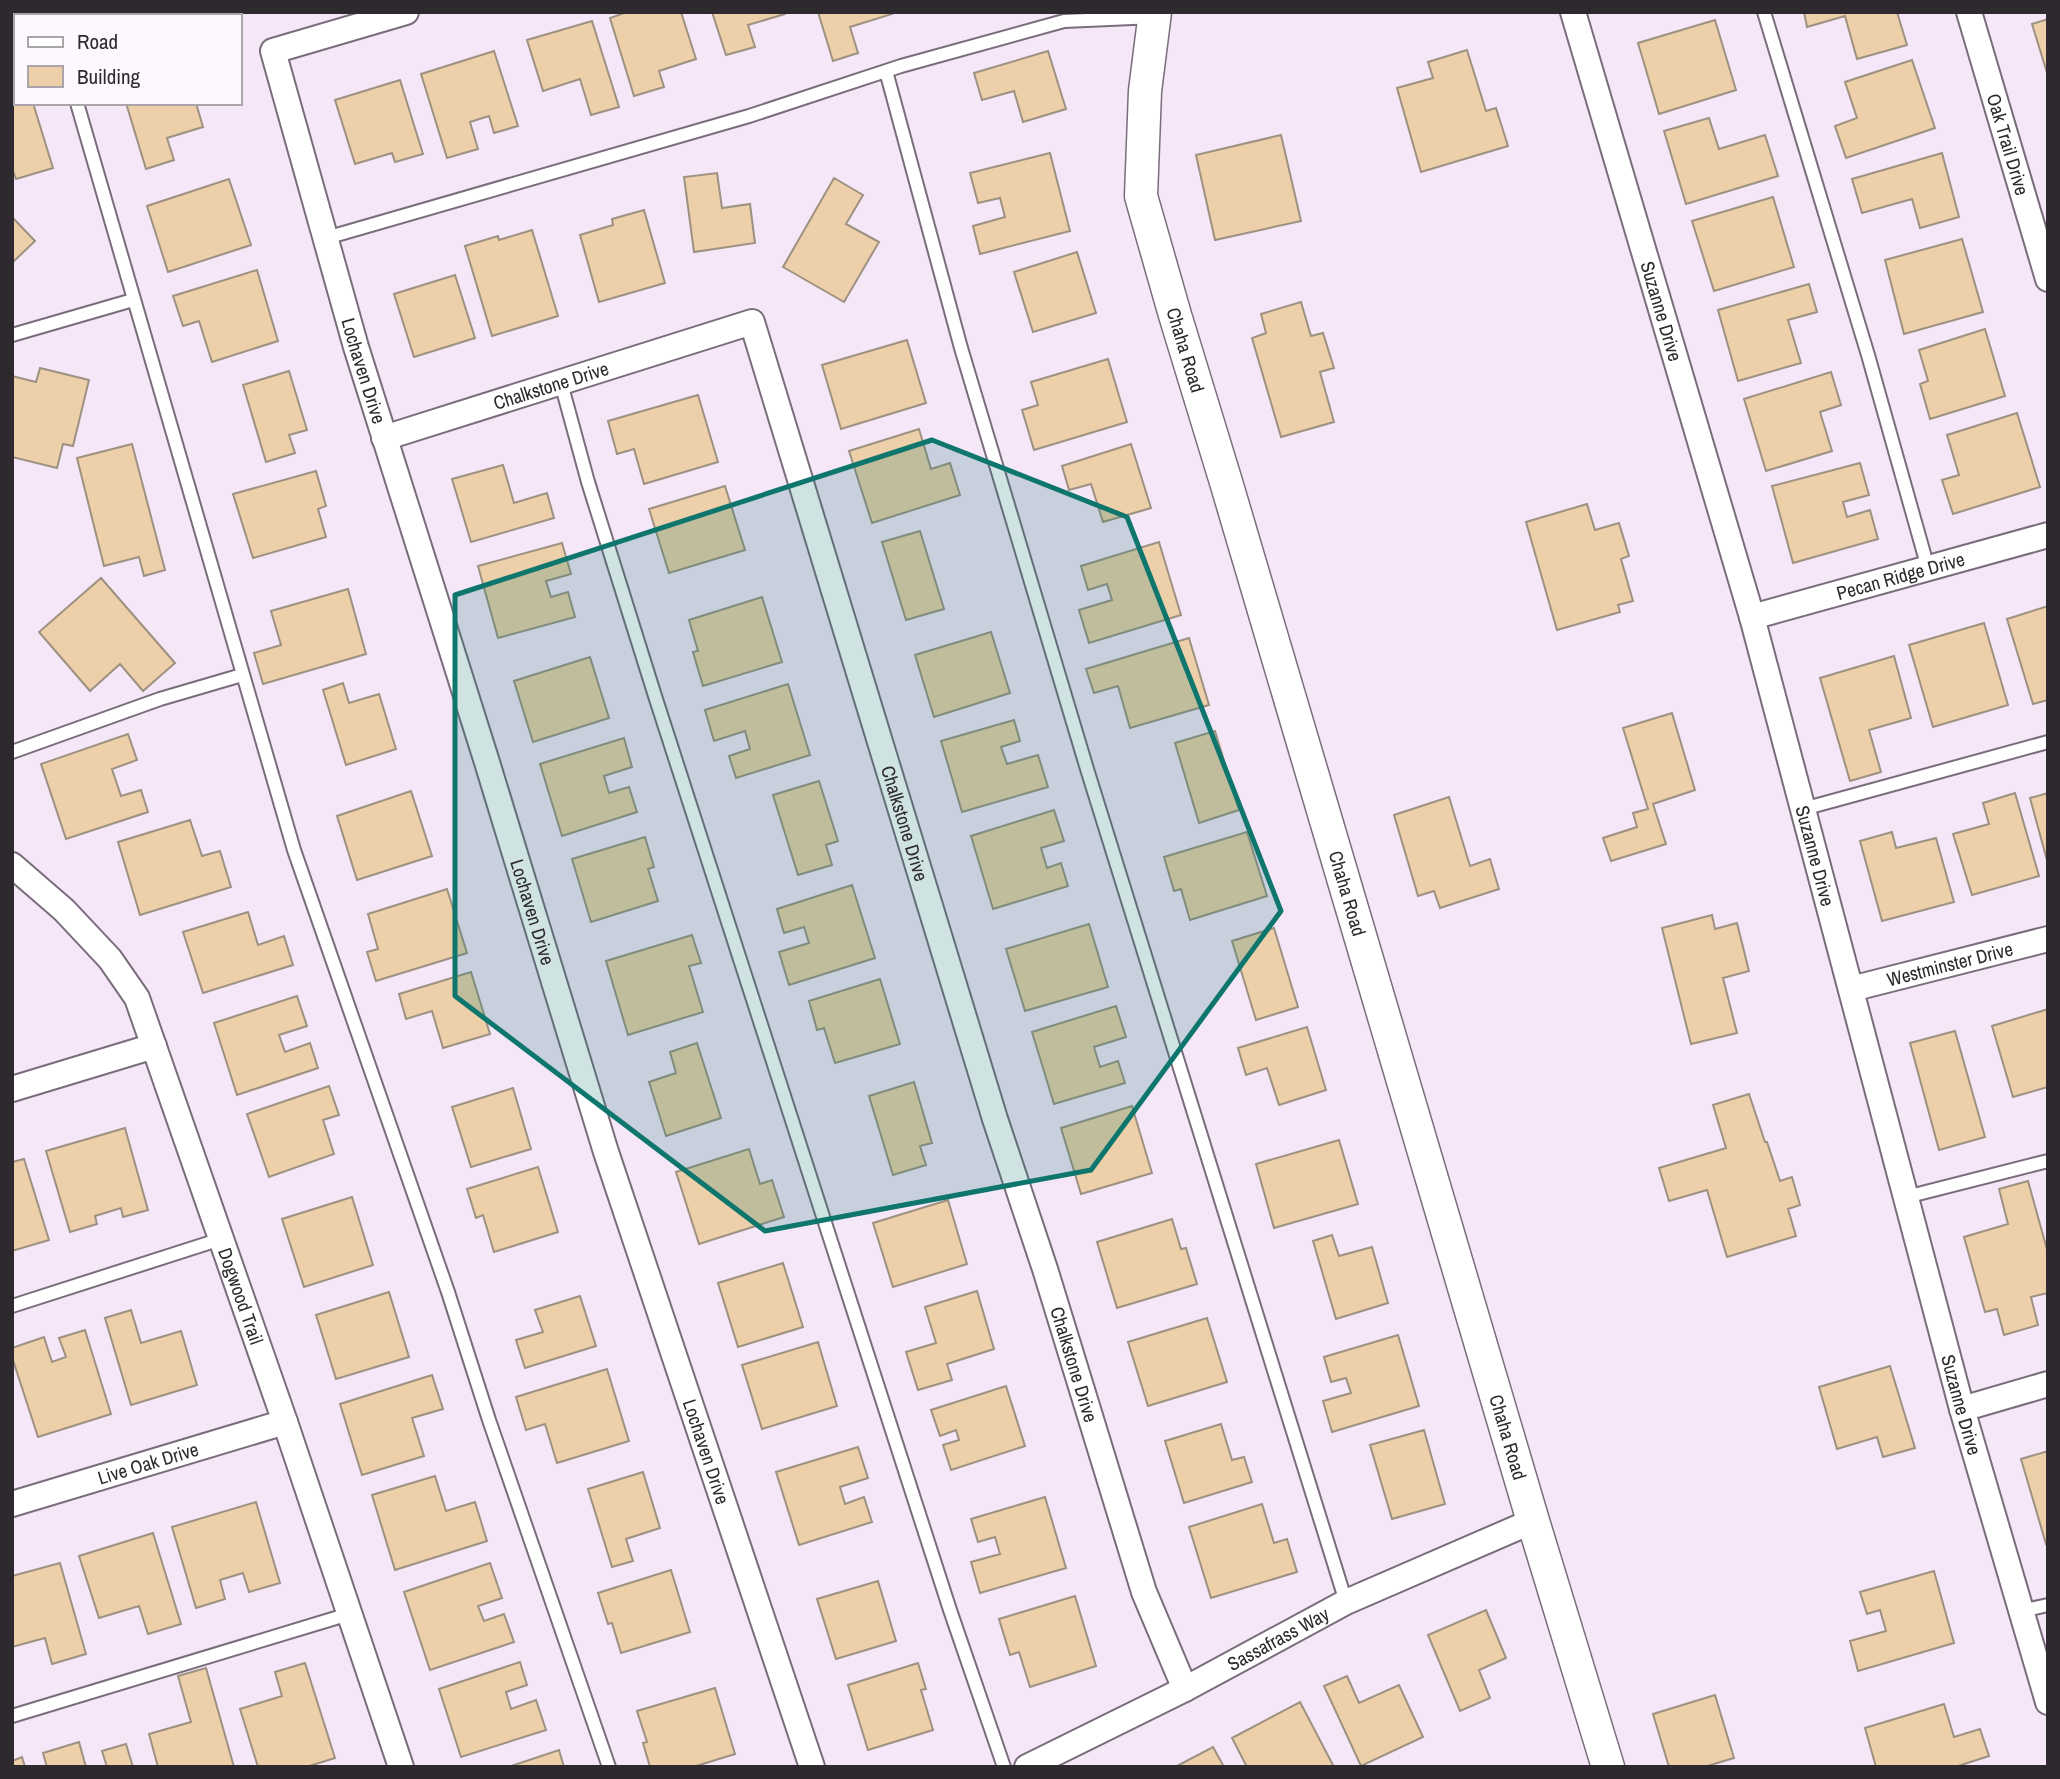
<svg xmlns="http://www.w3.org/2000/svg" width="2060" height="1779" viewBox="0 0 2060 1779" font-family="'Archivo Narrow',sans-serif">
<rect width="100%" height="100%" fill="#f6e7f8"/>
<path fill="#edcfa9" stroke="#9d9181" stroke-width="2" d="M627,12H681L696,59L659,71L664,87L634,96L610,18Z
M712,12H785V14L748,25L755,47L726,55Z
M818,12H891L892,14L850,27L858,53L833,61Z
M1804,12H1897L1907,45L1857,59L1845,16L1807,27Z
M2048,19V76L2032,24Z
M1715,20L1736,90L1659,114L1638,43Z
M592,21L619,107L591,115L580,79L543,91L527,40Z
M1467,50L1486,111L1496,108L1508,146L1421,172L1397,88L1433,78L1428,62Z
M494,51L518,126L494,133L489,116L470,122L478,149L447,158L421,74Z
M1048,51L1066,109L1023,122L1014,91L982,100L974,73Z
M1912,60L1935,128L1846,158L1835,126L1857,118L1845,82Z
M400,80L423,154L395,162L392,153L355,164L335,100Z
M16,86V103H33L53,168L16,179L12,168V87Z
M126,103H196L203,127L167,138L174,160L146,169Z
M1709,118L1719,149L1765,135L1778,176L1686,204L1664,131Z
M1281,135L1301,221L1215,240L1196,155Z
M1050,153L1070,231L980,254L973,226L1005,217L1000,198L978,203L970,173Z
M1942,153L1959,217L1920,228L1912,199L1862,213L1852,179Z
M717,173L722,208L750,204L755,243L694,252L684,177Z
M834,178L863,195L846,224L879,242L844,302L783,267Z
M229,179L251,245L168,272L147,206Z
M1773,197L1794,267L1714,291L1692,221Z
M644,210L665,283L599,302L580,235L613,225L612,219Z
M12,217L35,241L12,263Z
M532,230L558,316L492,336L465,246L498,236L499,240Z
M1962,239L1983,312L1904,334L1885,260Z
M1077,252L1096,313L1033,332L1014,272Z
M257,270L278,341L212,362L199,321L183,326L173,296Z
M455,275L475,338L414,357L394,294Z
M1809,284L1817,312L1788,320L1801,363L1738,381L1718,310Z
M1301,302L1311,336L1323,333L1334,368L1320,372L1334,422L1281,437L1252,338L1266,333L1261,314Z
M1985,329L2005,396L1930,419L1920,384L1928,381L1919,350Z
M907,340L926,403L841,429L822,365Z
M1108,359L1127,422L1034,450L1022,410L1038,405L1031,382Z
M40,368L89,380L73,446L63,444L57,468L12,457V376L36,382Z
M289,371L307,430L289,435L295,453L266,462L243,385Z
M1831,372L1841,405L1820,412L1832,451L1766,471L1744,399Z
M698,395L718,462L644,484L634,449L617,454L608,421Z
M2017,413L2040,487L1953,514L1942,480L1959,475L1947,435Z
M919,429L931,469L950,463L960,495L872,523L849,451Z
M132,444L165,570L144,576L139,557L104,566L77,458Z
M1131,444L1151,508L1103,522L1091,484L1069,490L1062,466Z
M1860,463L1869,495L1843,502L1847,517L1870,510L1878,539L1793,563L1772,486Z
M503,465L514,503L547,493L554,518L471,542L452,479Z
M316,471L326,506L318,509L326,537L253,558L233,494Z
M725,486L745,550L669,573L649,509Z
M1587,504L1595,530L1619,523L1629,556L1621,559L1633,601L1618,605L1620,612L1557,630L1526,522Z
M920,531L944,609L906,620L882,542Z
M1159,542L1181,615L1089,643L1079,610L1112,600L1107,584L1088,590L1081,566Z
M562,543L571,574L546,581L551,597L568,592L575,617L498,638L478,566Z
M101,578L175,663L143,691L120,664L90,691L39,632Z
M348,589L366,654L263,684L254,653L281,645L271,611Z
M762,597L782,662L703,686L693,652L698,651L689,620Z
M2048,606V700L2033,704L2007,619Z
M1984,623L2008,705L1933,727L1909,645Z
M991,632L1010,693L934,717L915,655Z
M1189,638L1209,705L1130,728L1118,686L1094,693L1086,669Z
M1894,656L1911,718L1869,730L1881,772L1850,781L1820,678Z
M590,657L609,718L533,742L514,681Z
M343,683L349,703L379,694L396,749L346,765L323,690Z
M788,684L810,755L736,778L729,756L750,749L745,731L714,741L705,710Z
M1672,713L1695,790L1653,804L1666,844L1611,861L1603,838L1637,827L1633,813L1648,809L1623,728Z
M1014,720L1020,741L1001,747L1007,764L1038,755L1048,787L962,812L941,741Z
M1215,731L1239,810L1199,823L1175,743Z
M128,734L137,760L112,769L121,796L141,790L148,812L66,839L41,764Z
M624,738L632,767L604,776L609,793L629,787L637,812L562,836L540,764Z
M819,781L838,841L826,845L832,865L798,875L773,795Z
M411,791L432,856L357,880L337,816Z
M2015,793L2039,876L1972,895L1953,834L1989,824L1983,803Z
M2048,793V864L2030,798Z
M1449,797L1470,866L1490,859L1499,889L1440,908L1434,891L1418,896L1394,815Z
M1054,810L1064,841L1041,848L1047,868L1061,863L1068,886L993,909L971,836Z
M190,820L202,856L220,851L231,887L140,915L118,842Z
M1247,832L1267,896L1190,920L1181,889L1174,891L1164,857Z
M1892,832L1896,848L1936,838L1954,902L1882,921L1860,841Z
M645,837L654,867L648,869L658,901L591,922L572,859Z
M852,885L875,958L789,985L779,952L809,943L804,927L784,933L777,909Z
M447,889L467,953L376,981L367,952L378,949L368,914Z
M248,912L258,945L284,936L293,965L203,993L183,932Z
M1712,915L1715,929L1737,923L1749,971L1723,978L1737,1033L1691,1044L1662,928Z
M1089,924L1108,987L1025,1011L1006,949Z
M1274,928L1298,1007L1256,1020L1232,941Z
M692,935L701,963L689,966L703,1012L628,1035L606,961Z
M471,972L490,1034L443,1048L432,1011L406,1019L399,994Z
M880,979L900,1044L835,1063L824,1028L817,1030L809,1001Z
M297,996L307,1026L279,1035L285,1052L310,1043L318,1068L237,1095L214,1023Z
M1116,1006L1126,1037L1094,1047L1100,1067L1118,1061L1125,1083L1054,1104L1032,1032Z
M2048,1009V1087L2013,1097L1992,1026Z
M1307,1027L1326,1090L1279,1105L1267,1068L1246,1075L1238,1048Z
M1955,1031L1985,1137L1939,1150L1910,1043Z
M697,1043L721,1118L666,1136L649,1082L676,1073L670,1052Z
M914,1082L932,1143L920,1146L926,1165L893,1175L869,1096Z
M329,1086L339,1115L323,1120L334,1154L269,1177L247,1114Z
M513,1088L531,1149L471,1167L452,1107Z
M1749,1094L1765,1142H1767L1780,1181L1792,1177L1800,1205L1788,1209L1796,1236L1727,1257L1707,1190L1669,1201L1659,1168L1726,1148L1713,1105Z
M1132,1106L1152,1173L1081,1194L1061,1128Z
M125,1128L148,1210L123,1217L121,1208L95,1216L97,1224L70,1232L46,1151Z
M1339,1140L1358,1204L1274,1228L1256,1164Z
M749,1149L760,1184L772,1180L784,1217L699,1244L676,1172Z
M24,1159L49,1240L12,1251V1162Z
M538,1167L558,1232L494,1252L483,1215L476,1218L467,1189Z
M2028,1181L2048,1253V1293L2031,1297L2038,1325L2004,1335L1997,1309L1985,1312L1964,1237L2008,1224L1999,1189Z
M352,1197L373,1265L304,1287L282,1219Z
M948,1200L967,1264L893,1287L873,1223Z
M1172,1219L1181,1249L1186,1248L1197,1284L1117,1308L1097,1242Z
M1332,1235L1339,1256L1372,1247L1388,1303L1336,1319L1313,1241Z
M783,1263L803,1327L738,1347L718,1283Z
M977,1291L994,1349L947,1364L952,1380L918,1390L906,1352L936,1343L925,1307Z
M389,1292L409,1357L336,1379L316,1315Z
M580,1296L596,1346L525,1368L516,1340L543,1332L535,1310Z
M131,1310L141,1343L181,1331L197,1385L131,1405L105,1318Z
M1207,1318L1227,1382L1148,1406L1128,1342Z
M85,1330L111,1414L38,1437L12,1357V1348L44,1337L52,1362L66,1357L59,1338Z
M1398,1335L1419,1406L1332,1432L1323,1401L1351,1393L1346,1378L1331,1382L1324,1357Z
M818,1342L837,1406L762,1429L742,1365Z
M1890,1366L1915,1448L1883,1457L1877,1437L1837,1449L1819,1387Z
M607,1369L629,1441L557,1463L545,1424L526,1430L516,1397Z
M432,1375L443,1409L412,1418L424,1456L362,1475L340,1404Z
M1006,1386L1025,1446L951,1470L943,1445L959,1440L956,1430L940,1436L931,1410Z
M1221,1424L1232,1460L1244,1457L1252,1482L1184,1503L1165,1441Z
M1424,1430L1445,1504L1392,1519L1370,1445Z
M858,1447L868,1478L840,1487L845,1504L864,1497L872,1522L799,1545L776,1472Z
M2048,1451V1543L2046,1544L2021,1459Z
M643,1472L660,1528L626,1539L633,1561L612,1567L588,1489Z
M435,1476L446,1511L475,1502L487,1541L395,1570L372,1495Z
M1045,1497L1066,1568L980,1593L971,1562L1000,1554L995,1537L978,1542L971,1519Z
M256,1502L280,1583L249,1592L243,1573L220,1580L225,1599L196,1608L172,1527Z
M1262,1504L1274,1543L1287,1539L1297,1572L1211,1598L1189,1527Z
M153,1533L181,1624L148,1634L139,1606L99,1618L79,1556Z
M60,1563L86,1654L52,1664L45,1638L12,1647V1576Z
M490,1563L502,1598L478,1606L484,1621L504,1614L514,1642L430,1670L404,1592Z
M671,1570L690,1632L621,1653L612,1623L608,1624L598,1593Z
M1934,1571L1954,1643L1858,1671L1850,1641L1886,1631L1880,1610L1867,1614L1860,1592Z
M878,1581L896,1641L836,1659L817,1599Z
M1075,1596L1096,1666L1030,1687L1019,1652L1010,1655L999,1619Z
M1486,1610L1506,1658L1479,1670L1490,1698L1460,1711L1428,1635Z
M520,1662L527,1685L506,1692L511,1709L536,1700L546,1730L461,1757L439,1689Z
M305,1663L335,1758L306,1767H258L240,1709L282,1696L275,1672Z
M918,1663L926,1689L921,1690L933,1730L868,1750L848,1685Z
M206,1668L234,1767H158L149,1734L191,1722L178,1676Z
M1347,1676L1359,1703L1399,1685L1423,1737L1361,1766L1324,1686Z
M715,1688L735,1754L693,1767H650L643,1743L647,1742L637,1711Z
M1715,1695L1734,1758L1704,1767H1669L1653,1714Z
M1300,1702L1334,1767H1247L1232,1738Z
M1944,1704L1954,1737L1980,1729L1989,1756L1955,1767H1876L1865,1728Z
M79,1742L86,1767H47L43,1753Z
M126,1744L133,1767H107L102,1751Z
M1213,1747L1224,1767H1175Z
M559,1750L564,1767H508Z
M22,1757L25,1767H12V1761Z"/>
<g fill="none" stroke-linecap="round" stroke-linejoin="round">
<defs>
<path id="service" d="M51,12L52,16
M1764,12L1868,355L1928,568
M886,71L961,348L1087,769L1346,1602
M77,103L294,850L448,1292L489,1420L609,1767
M326,238L749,116L901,66L1064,21L1155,17
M12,335L133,300
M561,383L588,482L655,696L950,1610L1004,1767
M12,752L160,699L242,675
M1803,809L2048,742
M1906,1197L2048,1161
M12,1306L221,1239
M2021,1611L2048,1605
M12,1716L349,1614"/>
<g id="minor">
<path id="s1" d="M406,12L273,51L356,347L486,759L606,1152L812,1767"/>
<path id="s2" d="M1573,12L1752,617L1962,1409L2048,1702"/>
<path id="s3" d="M1969,12L2048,279"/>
<path id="s4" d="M384,438L752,322L995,1119L1045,1269L1144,1592L1185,1689"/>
<path id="s5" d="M1752,617L2048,535"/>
<path id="s6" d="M12,865L64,910L110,959L137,998L285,1422L401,1767"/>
<path id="s7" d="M1851,989L2048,939"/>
<path d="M12,1089L154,1046"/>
<path d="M1962,1409L2048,1384"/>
<path id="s8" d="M12,1504L285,1422"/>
<path id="s9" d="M1027,1767L1185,1689L1346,1602L1533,1521"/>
</g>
<g id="tertiary">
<path id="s10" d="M1155,12L1145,91L1141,196L1175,315L1226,482L1533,1521L1608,1767"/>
</g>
</defs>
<use href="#service" stroke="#796d7b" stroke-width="16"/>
<use href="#minor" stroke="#796d7b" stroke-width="28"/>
<use href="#tertiary" stroke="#796d7b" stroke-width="35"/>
<use href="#service" stroke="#fff" stroke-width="12"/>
<use href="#minor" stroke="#fff" stroke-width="24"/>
<use href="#tertiary" stroke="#fff" stroke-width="32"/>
</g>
<path fill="#0f766e" fill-opacity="0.2" stroke="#0f766e" stroke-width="5" stroke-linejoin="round" d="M932,440L1127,517L1281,911L1091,1170L765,1231L455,996V595Z"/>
<g text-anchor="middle" stroke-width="6" stroke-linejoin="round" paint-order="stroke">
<g font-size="19" fill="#2e292f" stroke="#fef8fe">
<text dy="7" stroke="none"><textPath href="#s3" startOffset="138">Oak Trail Drive</textPath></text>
<text dy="7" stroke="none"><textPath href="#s2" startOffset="312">Suzanne Drive</textPath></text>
<text dy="7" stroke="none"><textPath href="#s10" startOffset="345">Chaha Road</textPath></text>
<text dy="7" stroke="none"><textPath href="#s1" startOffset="471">Lochaven Drive</textPath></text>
<text dy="7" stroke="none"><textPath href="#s4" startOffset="175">Chalkstone Drive</textPath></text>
<text dy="7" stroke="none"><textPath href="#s5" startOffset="154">Pecan Ridge Drive</textPath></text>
<text dy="7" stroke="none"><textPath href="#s4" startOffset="910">Chalkstone Drive</textPath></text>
<text dy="7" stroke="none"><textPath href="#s2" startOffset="878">Suzanne Drive</textPath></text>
<text dy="7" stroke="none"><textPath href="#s10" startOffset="912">Chaha Road</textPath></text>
<text dy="7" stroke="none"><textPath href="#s1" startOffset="1038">Lochaven Drive</textPath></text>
<text dy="7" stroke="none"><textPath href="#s7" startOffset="102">Westminster Drive</textPath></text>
<text dy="7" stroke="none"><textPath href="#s6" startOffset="499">Dogwood Trail</textPath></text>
<text dy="7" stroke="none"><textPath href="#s4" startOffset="1477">Chalkstone Drive</textPath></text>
<text dy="7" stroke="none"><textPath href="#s2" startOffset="1446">Suzanne Drive</textPath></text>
<text dy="7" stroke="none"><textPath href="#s10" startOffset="1479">Chaha Road</textPath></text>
<text dy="7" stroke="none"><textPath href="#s1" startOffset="1605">Lochaven Drive</textPath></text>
<text dy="7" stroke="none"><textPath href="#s8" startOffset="142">Live Oak Drive</textPath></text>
<text dy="7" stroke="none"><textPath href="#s9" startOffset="282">Sassafrass Way</textPath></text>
</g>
</g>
<rect width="2060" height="1779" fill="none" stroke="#2e292f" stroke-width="28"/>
<rect x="14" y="14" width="228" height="91" fill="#fef8fe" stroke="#aba5ab" stroke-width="2"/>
<rect x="28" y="37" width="35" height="10" fill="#ffffff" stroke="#aba5ab" stroke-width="2"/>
<text x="77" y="49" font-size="21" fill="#2e292f">Road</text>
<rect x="28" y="66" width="35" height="21" fill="#edcfa9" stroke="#aba5ab" stroke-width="2"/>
<text x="77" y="84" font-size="21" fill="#2e292f">Building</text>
</svg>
